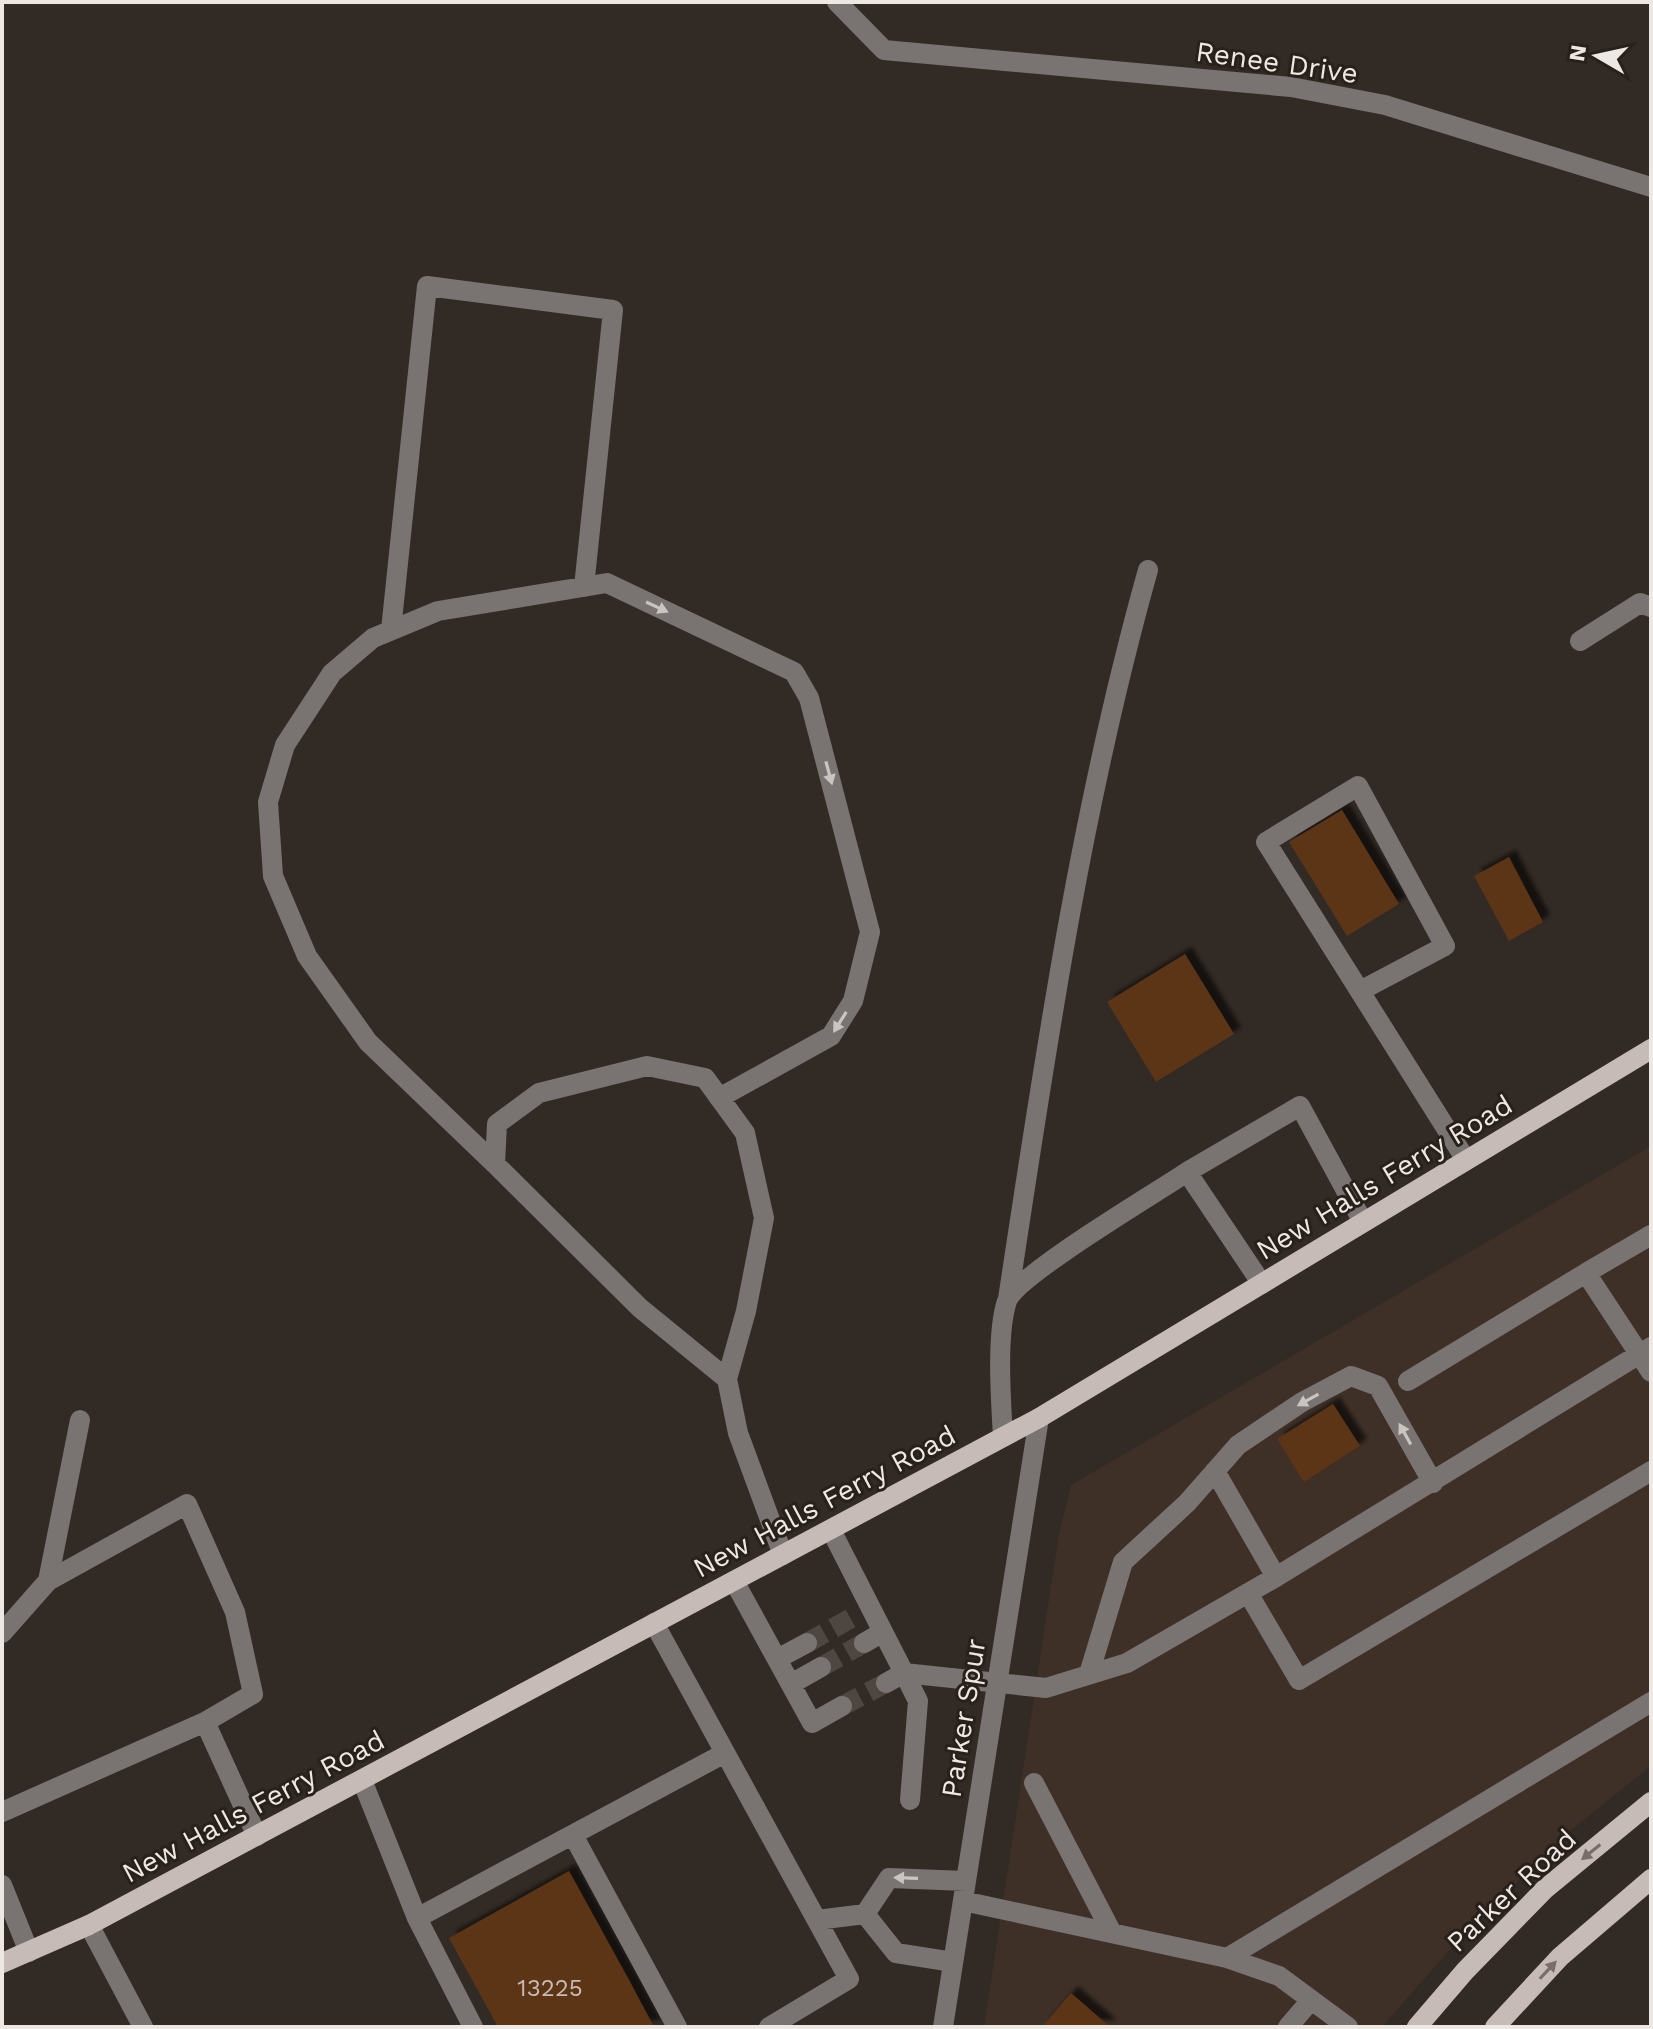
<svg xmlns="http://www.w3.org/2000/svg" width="1653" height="2029" viewBox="0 0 1653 2029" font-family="'Work Sans',sans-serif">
<defs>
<filter id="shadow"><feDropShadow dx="7" dy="-7" stdDeviation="2" flood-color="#0009"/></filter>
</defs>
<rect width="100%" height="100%" fill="#322a24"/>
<path fill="#3e3027" d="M1651,1146V1766L1570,1831L1460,1938L1382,2027H984L1059,1533L1071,1485Z"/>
<path fill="#5b3518" filter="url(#shadow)" d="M1342,810L1399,904L1347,936L1289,842Z
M1509,857L1543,922L1509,941L1474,876Z
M1185,954L1234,1034L1156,1082L1107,1002Z
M1333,1404L1360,1446L1304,1482L1277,1439Z
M569,1871L629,1980L654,2027H498L449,1938Z
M1071,1993L1110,2027H1042Z"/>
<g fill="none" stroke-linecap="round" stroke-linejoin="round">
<path stroke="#4e4641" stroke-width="20" stroke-dasharray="20 10" stroke-linecap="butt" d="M807,1643L853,1617
M821,1667L864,1643
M842,1706L886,1683"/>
<path stroke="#797372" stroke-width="20" d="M837,2L884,50L1291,87L1385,105L1651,187
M391,630L427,286L613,310L584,587
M1580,641L1640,603L1651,607
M1360,991L1445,946L1358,786L1266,842L1466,1160
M495,1164L368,1042L307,956L273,876L268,802L285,745L332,673L373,638L438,611L607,583L794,672L809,698L870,932L853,1001L831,1036L719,1098
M1651,1235L1586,1273L1651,1372
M1262,1284L1187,1172L1300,1106L1363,1222
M1008,1299C1045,1055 1081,808 1148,570
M727,1379L640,1308L495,1164L497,1124L539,1093L647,1066L705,1078L745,1133L764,1218L746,1311L727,1379L738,1433L783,1555
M1408,1381L1586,1273
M80,1420L48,1581L187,1504L235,1612L253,1694L205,1722
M1003,1437C1001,1402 996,1334 1007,1301C1017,1275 1156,1193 1187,1172
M1215,1471L1276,1577
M831,1530L904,1673L1046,1688L1127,1663L1276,1577L1651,1347
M734,1581L812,1723L842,1706
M1248,1593L1299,1680L1651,1471
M654,1623L849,1979L769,2027
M2,1633L48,1581
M864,1643L883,1632
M777,1659L807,1643
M1089,1674L1123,1562L1187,1503L1238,1445L1302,1402L1351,1376L1378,1386L1433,1483
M886,1683L904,1673L918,1701L910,1800
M791,1684L821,1667
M362,1780L417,1918L473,2027
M1034,1783L1112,1933
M2,1812L205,1722L257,1836
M573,1835L677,2027
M2,1885L29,1952
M963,1901L1227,1958L1651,1702
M865,1914L896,1953L953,1962
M417,1918L725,1753
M817,1920L865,1914L889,1878L966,1881
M89,1925L143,2027
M1227,1958L1279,1976L1348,2027
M943,2027L1039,1418
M1288,2027L1311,2000"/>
<path stroke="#c7bbb8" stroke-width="20" d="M2,1963L89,1925L1039,1418L1651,1049
M1417,2027L1465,1971L1545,1889L1651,1802
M1495,2027L1560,1957L1651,1879"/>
</g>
<defs><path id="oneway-solid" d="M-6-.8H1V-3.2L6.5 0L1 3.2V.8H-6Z" transform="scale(2)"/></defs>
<g fill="#cbc5c2">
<use href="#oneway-solid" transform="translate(657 607) rotate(25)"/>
<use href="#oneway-solid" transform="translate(829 773) rotate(75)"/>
<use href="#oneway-solid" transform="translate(840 1022) rotate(122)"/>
<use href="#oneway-solid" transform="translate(1308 1400) rotate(151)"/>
<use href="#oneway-solid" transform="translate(1405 1434) rotate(-119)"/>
<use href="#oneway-solid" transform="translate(906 1878) rotate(-178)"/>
</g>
<g fill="#786e6a">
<use href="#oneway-solid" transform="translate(1591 1852) rotate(141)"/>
<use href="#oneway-solid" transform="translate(1548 1970) rotate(-47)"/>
</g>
<g text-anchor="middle" stroke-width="6" stroke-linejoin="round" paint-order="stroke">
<g font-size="24" fill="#c9bbb1">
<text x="550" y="1996">13225</text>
</g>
<g font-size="28" fill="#eee8e4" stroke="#28201b">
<text transform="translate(1277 62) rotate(8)" y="10">Renee Drive</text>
<text transform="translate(1384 1177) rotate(-31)" y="10">New Halls Ferry Road</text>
<text transform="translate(824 1501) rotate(-28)" y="10">New Halls Ferry Road</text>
<text transform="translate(963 1718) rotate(-81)" y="10">Parker Spur</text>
<text transform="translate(253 1806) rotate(-28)" y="10">New Halls Ferry Road</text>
<text transform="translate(1511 1890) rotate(-43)" y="10">Parker Road</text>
</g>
</g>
<rect width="1653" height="2029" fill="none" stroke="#eee8e4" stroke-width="8"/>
<g transform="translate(1597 56) rotate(279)" stroke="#28201b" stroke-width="6" paint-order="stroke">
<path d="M0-6L14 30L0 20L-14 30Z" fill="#eee8e4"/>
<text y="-12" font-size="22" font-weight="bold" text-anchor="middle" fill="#eee8e4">N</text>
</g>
</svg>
